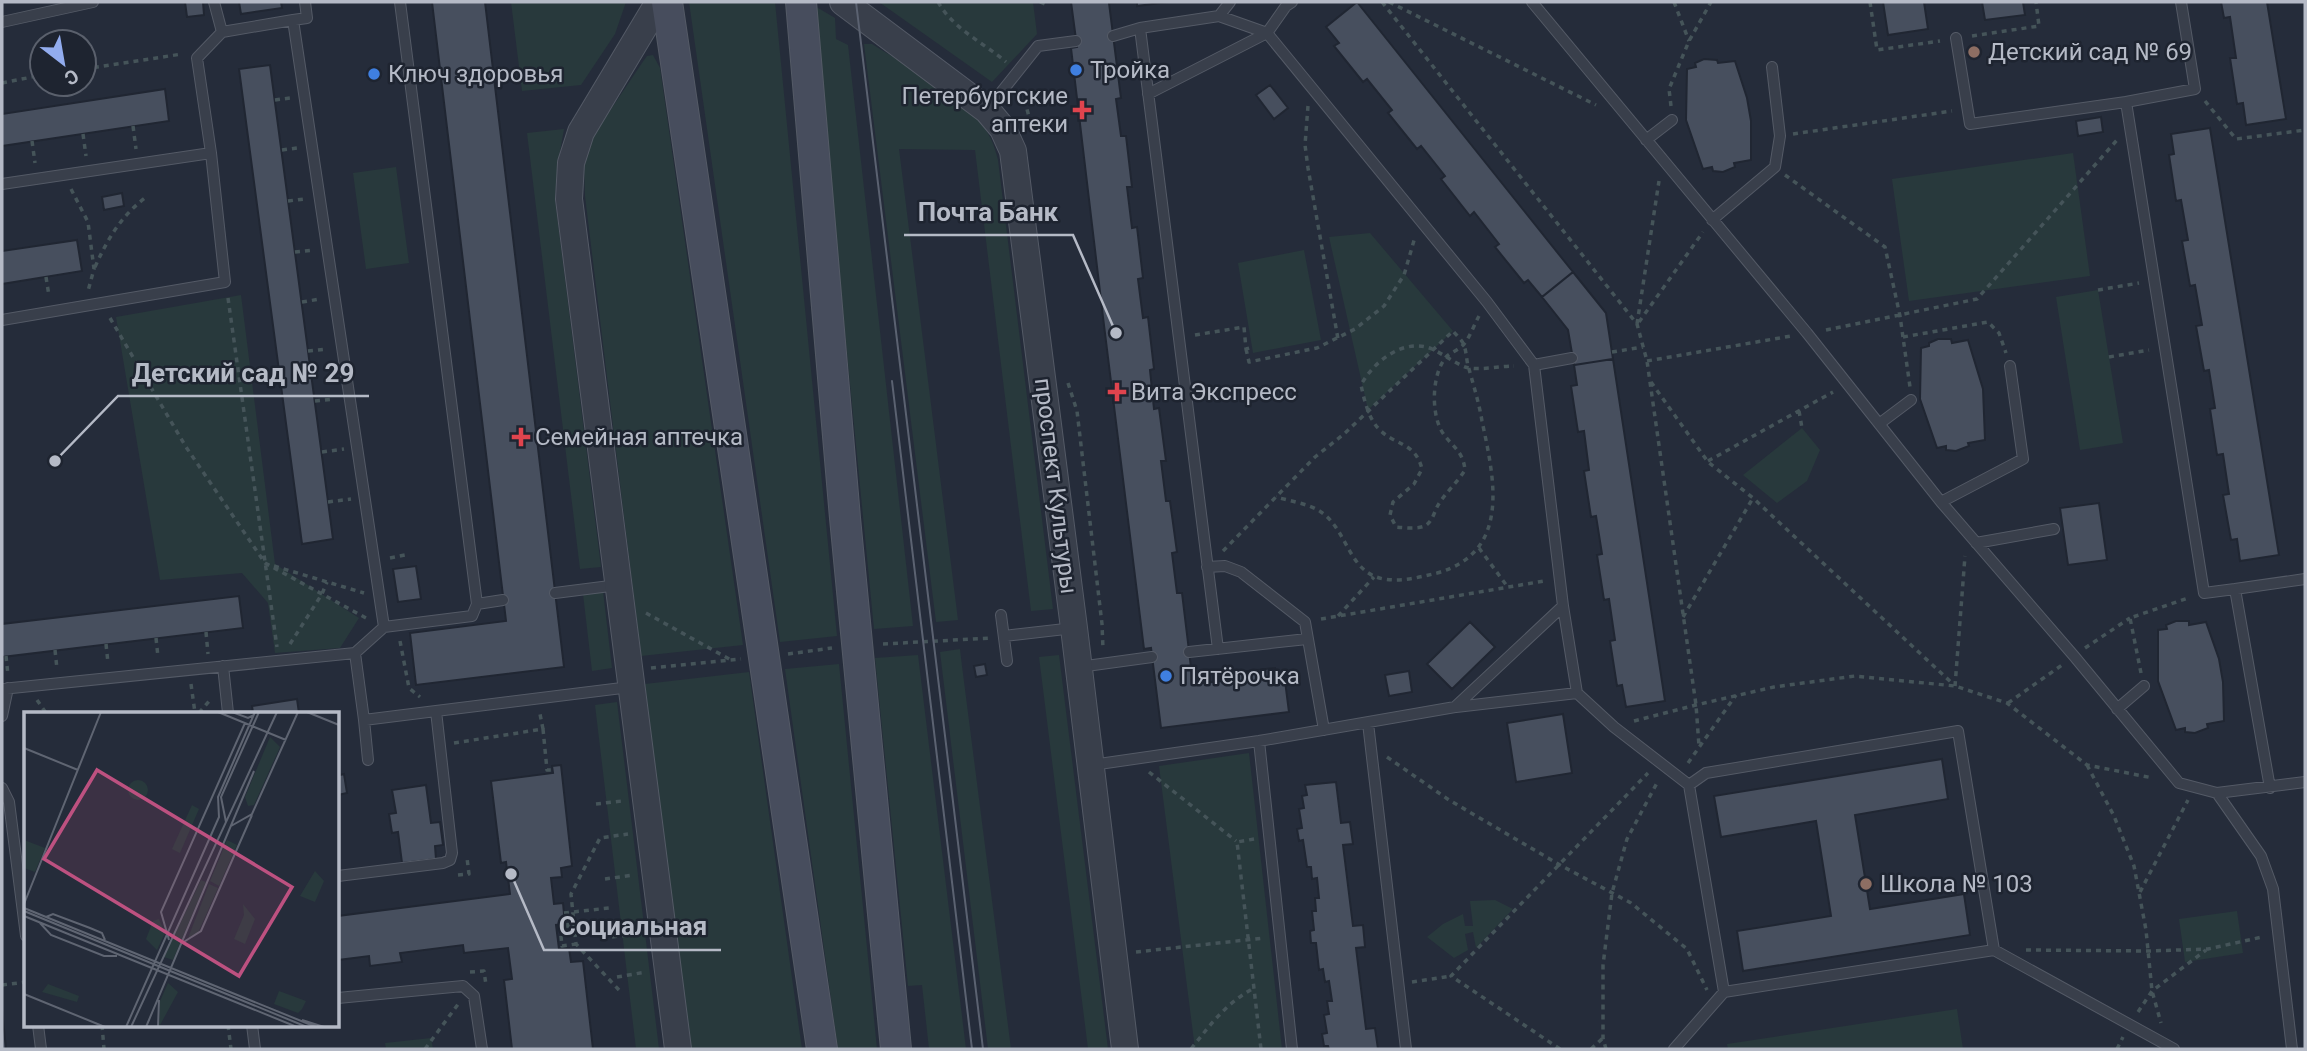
<svg xmlns="http://www.w3.org/2000/svg" width="2307" height="1051" viewBox="0 0 2307 1051" font-family="Roboto,sans-serif">
<rect width="100%" height="100%" fill="#252c3a"/>
<path fill="#28393c" d="M511,2H626L615,34L581,85L522,91Z
M689,2H775L837,636L780,642Z
M879,2H1033L1037,34L992,82Z
M813,5L835,18L836,39L848,45L913,626L874,629Z
M864,44H872C911,69 970,96 991,139C994,145 996,153 998,160L1053,609L1031,611L975,150L899,149L958,620L936,622Z
M653,55L660,68L743,645L641,656L585,196L584,165L593,136L642,63L647,56Z
M564,129L558,163L555,199L601,567L580,569L527,133Z
M2073,153L2090,276L1909,301L1892,179Z
M396,167L409,263L366,269L353,173Z
M1370,233L1453,331L1368,410L1329,237Z
M1304,250L1321,340L1253,353L1238,263Z
M2098,290L2123,443L2080,450L2056,297Z
M241,295L275,564L359,618L340,648L275,653L268,603L242,573L160,580L116,317Z
M1802,428L1820,450L1807,481L1777,503L1743,475Z
M603,591L612,668L592,671L583,594Z
M960,649L962,666L1011,1049H988L940,652Z
M918,655L966,1049H929L922,985L908,986L875,658Z
M1059,655L1108,1049H1088L1039,657Z
M839,664L877,1049H838L785,669Z
M749,672L802,1049H689L645,684Z
M617,702L659,1049H636L595,705Z
M1249,753L1282,1049H1195L1159,766Z
M1495,900L1513,909L1476,948L1473,932L1465,934L1468,950L1454,958L1427,937L1443,924L1463,914L1465,926H1473L1470,901Z
M2237,911L2243,953L2185,962L2179,919Z
M1957,1009L1963,1049H1728L1727,1044Z
M431,1038L433,1049H386L385,1043Z"/>
<path fill="#474f5e" stroke="#202632" stroke-width="2" d="M185,2H203L204,15L187,17Z
M239,2H281L282,8L241,14Z
M432,2H485L564,667L416,685L410,633L506,621Z
M1071,2H1124L1109,3L1121,98L1116,99L1121,136H1126L1132,187H1127L1132,228L1137,227L1143,278L1138,279L1143,318L1148,317L1154,369L1150,370L1154,409L1159,408L1166,461H1161L1166,501H1170L1177,552L1172,553L1177,593H1182L1193,684L1222,681V674L1275,668V674L1284,673L1289,712L1161,728L1151,648L1144,649L1103,317L1071,48L1077,47Z
M1137,2H1168L1137,6Z
M1357,2L1573,272L1542,297L1528,280L1524,283L1495,247L1499,244L1474,212L1470,216L1441,179L1445,176L1421,146L1417,149L1388,113L1392,110L1367,79L1363,82L1334,46L1339,43L1326,27Z
M1883,2H1924L1928,29L1888,35Z
M1982,2H2023L2025,15L1985,20Z
M2221,2H2267L2286,119L2246,125L2243,103L2237,104L2230,58H2236L2230,17L2224,18Z
M1704,59L1717,60L1718,63L1735,61L1747,98L1751,121V160L1734,163L1735,167L1723,172L1713,171L1712,167L1703,169L1686,120L1687,69L1696,67L1695,63Z
M270,65L333,539L302,544L239,69Z
M368 74a6 6 0 1 1 12 0a6 6 0 1 1-12 0Z
M1270,85L1288,108L1274,119L1256,95Z
M165,89L169,121L2,146V114Z
M2101,117L2103,132L2078,136L2076,121Z
M2210,128L2279,555L2240,561L2237,539L2231,540L2223,495L2229,494L2223,454L2217,455L2210,409L2215,408L2209,370L2204,371L2196,326L2202,325L2195,285L2190,286L2182,241L2188,240L2181,200L2176,201L2169,155L2174,154L2171,134Z
M122,193L124,206L104,210L102,197Z
M77,240L82,271L2,284V251Z
M1573,272L1606,313L1613,359L1574,365L1568,330L1542,297Z
M1938,339H1951L1952,343L1968,340L1983,389L1985,440L1968,443L1969,446L1956,451L1946,450V446L1937,448L1920,399L1921,348L1929,346V343Z
M1613,359L1665,701L1626,707L1622,685L1617,686L1610,641L1615,640L1609,599L1604,600L1597,555L1602,554L1596,516L1591,517L1584,471L1589,470L1584,431L1578,432L1571,386L1577,385L1574,365Z
M2099,503L2107,560L2068,565L2060,508Z
M416,566L421,599L398,602L393,569Z
M239,596L243,628L2,657V624Z
M2176,621H2189V625L2206,622L2219,659L2223,682L2224,721L2207,724L2208,728L2195,733L2185,732V728L2176,730L2158,681V630L2167,629L2166,625Z
M1470,622L1495,647L1452,689L1427,664Z
M985,664L987,675L976,677L974,666Z
M1409,671L1412,692L1389,696L1385,675Z
M297,699L299,713H253L252,706Z
M1563,714L1572,773L1516,782L1507,723Z
M338,757L340,775L344,774L347,793L338,795Z
M1942,759L1948,799L1855,815L1870,909L1964,894L1970,935L1743,971L1737,931L1831,916L1816,821L1721,837L1714,796Z
M561,765L572,866L561,868L562,877L551,878L554,904L563,903L565,924L556,925L559,949L569,948L571,962L583,961L593,1049H512L504,980L512,979L508,948L464,953L463,945L400,953L402,962L370,966L369,956L338,960V916L510,894L506,862L501,863L491,781L553,773L552,766Z
M1336,782L1341,823L1350,822L1353,844L1343,845L1353,926L1363,925L1365,947L1356,948L1366,1029L1375,1028L1378,1049H1329L1328,1046H1324L1322,1034L1327,1033L1324,1015L1329,1014L1327,1001H1332L1329,981L1325,982L1323,969L1319,970L1316,943H1311L1310,931L1314,930L1312,911H1316L1315,898H1319L1317,878L1312,879L1311,867H1307L1303,840L1299,841L1297,829L1302,828L1299,809L1304,808L1302,796L1307,795L1305,785Z
M426,785L431,823L440,822L443,845L435,846L436,859L402,863L398,832L392,833L389,814L396,813L392,790Z
M2,1010L6,1049H2Z"/>
<g fill="none" stroke-linecap="round" stroke-linejoin="round">
<defs>
<path id="service" d="M400,2L477,604
M1532,2L1807,333L1941,502L2074,656L2179,783L2217,793L2305,782
M2181,2L2195,89L2126,102L2204,593L2235,589L2270,788
M1219,16L1230,2
M293,20L307,18L305,2
M2,22L93,2
M222,32L293,20L384,627L472,616L477,604L503,600
M1113,36L1140,28
M1956,38L1970,124L2126,102
M1148,94L1267,33L1219,16L1140,28L1218,649
M987,110L1038,46L1076,41
M1646,140L1672,120
M2,184L211,153
M1712,220L1775,167L1780,136L1772,67
M2,320L225,282L211,153L197,58L222,32L214,2
M1534,365L1572,358
M1879,424L1911,400
M1941,502L2023,459L2010,366
M1976,543L2054,529
M1207,567L1225,566L1241,572L1305,622L1324,730
M2235,589L2305,579
M555,593L618,585
M1001,615L1007,661
M1004,636L1074,628
M1189,652L1307,639
M355,653L364,720L436,711
M223,666L228,713
M1079,667L1152,657
M2,689L355,653L384,627
M1577,693L1614,727L1689,785
M1456,707L1577,693L1563,606
M2117,709L2144,686
M2,716L8,688
M364,720L368,760
M1368,723L1406,1049
M1259,741L1292,1049
M1092,765L1259,741L1455,707L1563,606L1534,365L1487,302L1267,33L1286,6L1292,2
M2,788L9,802L26,936
M2217,793L2261,856L2273,889L2292,1049
M338,876L443,863L450,860L452,853L436,711L630,687
M1724,992L1689,785L1706,773L1958,731L1994,950
M338,998L463,986L474,996L482,1049
M38,1025L41,1049
M252,1025L255,1049
M1674,1049L1724,992L1994,950L2174,1049"/>
<path id="tertiary" d="M659,2L581,132L571,163L569,199L678,1049
M843,2L987,110L1003,129L1013,151L1074,628L1125,1049"/>
<path id="secondary" d="M667,2L822,1049
M801,2L845,518L896,1049"/>
</defs>
<use href="#service" stroke="#545a66" stroke-width="12"/>
<use href="#tertiary" stroke="#545a66" stroke-width="28"/>
<use href="#secondary" stroke="#545a66" stroke-width="32"/>
<path stroke="#455459" stroke-width="3.5" stroke-dasharray="5 5" stroke-linecap="butt" d="M938,2C954,30 983,42 1006,62
M1040,2L1045,4
M1382,2L1637,324L1647,361L1696,705L1699,746
M1389,2L1596,105
M1674,2L1689,41
M1870,2L1877,50L1940,41
M1972,36L2039,26L2036,2
M84,69L182,54
M2,83L42,75
M1022,90L1034,136
M275,100L290,98
M2205,101L2236,139L2305,130
M1308,106L1305,145L1308,168L1338,339
M1671,106L1669,89L1689,41L1711,2
M133,126L136,149
M83,134L86,156
M1793,134L1952,111
M32,141L35,163
M282,150L297,148
M1785,175L1885,247L1900,316L1910,387
M71,189L88,222L94,269L88,291
M288,201L304,199
M295,252L314,250
M95,267C107,240 121,216 145,198
M46,277L49,296
M2098,290L2139,283
M228,298L277,647
M302,302L320,299
M1479,316C1474,325 1470,337 1464,344C1459,350 1451,352 1446,357C1432,374 1431,411 1441,430C1450,446 1463,449 1465,470C1457,483 1444,494 1437,507C1434,513 1432,522 1425,526C1417,529 1405,528 1396,527L1390,515L1393,502L1414,484L1422,469C1415,441 1394,446 1378,428C1368,417 1364,399 1361,385C1373,362 1404,337 1432,349C1443,354 1453,362 1465,367C1479,371 1500,366 1514,366
M110,318L186,447L265,563L366,618
M1639,322L1703,232
M1637,324L1659,181
M1826,330L1977,299L2117,140
M1195,335L1244,327L1246,349L1253,347
M1903,337L1988,322L1999,333L2006,353
M1246,349L1249,362L1317,348L1355,329L1384,306L1404,275L1415,237
M308,351L327,349
M1612,352L1643,347
M2109,357L2149,350
M1647,361L1791,336
M1651,382L1708,462L1753,498L1953,684
M1068,383L1077,411L1102,624L1103,649
M315,401L334,399
M1799,411L1802,428
M322,452L344,449
M1708,461L1833,392
M328,502L351,499
M1479,548L1507,586
M1223,551L1315,457L1344,434L1453,331C1456,335 1461,339 1463,343C1467,351 1466,361 1469,369C1474,387 1479,403 1482,421C1494,478 1512,552 1437,573C1420,577 1402,582 1384,579C1348,573 1348,530 1321,512C1310,504 1290,501 1276,497
M390,558L405,555
M274,566L364,593
M646,613L731,660
M1338,616L1374,577
M1683,617L1753,498
M1321,619L1544,581
M206,632L208,654
M156,638L158,657
M400,641L409,688L420,697
M106,644L108,663
M290,644L322,594L327,582
M883,644L991,638
M2085,648L2130,618
M55,650L57,669
M788,654L832,648
M6,656L8,675
M651,668L741,659
M2141,673L2130,618L2188,598
M191,684L195,713
M1955,686L1965,556
M37,700L46,713
M2008,703L2062,665
M199,713L210,700
M1634,721L1696,705L1774,687L1855,676L1955,686L2007,703L2087,765L2153,778
M543,729L547,770H552
M454,743L543,729L540,714
M1387,757L1449,800L1560,865L1631,903L1687,949L1707,990
M1688,763L1736,695
M2087,765L2114,816L2134,866L2146,930L2152,991L2161,1023
M1149,772L1236,841
M596,804L622,801
M1254,839L1237,842L1261,1049
M458,875L469,874L467,858
M605,879L634,875
M2140,892L2188,800
M564,913L609,908
M567,913L568,926L560,927L562,946L576,944
M612,937L642,933
M2026,950L2148,951L2208,949L2262,937
M1136,952L1264,938
M470,972L484,971L486,985
M617,977L646,972
M1412,982L1451,976
M2,985L26,982
M619,990L576,944L571,894L600,838L628,834
M2138,1012L2152,991L2206,950
M102,1025L104,1049
M228,1025L231,1049
M425,1049L459,1003
M1191,1049C1211,1024 1225,1004 1254,988
M1560,1049L1451,976L1648,773
M1591,1049L1603,1038
M1606,1049L1603,1038V965L1612,893L1627,839L1658,781
M2117,1049L2123,1037"/>
<use href="#service" stroke="#393f4b" stroke-width="10"/>
<use href="#tertiary" stroke="#393f4b" stroke-width="26"/>
<use href="#secondary" stroke="#474d5d" stroke-width="30"/>
<path stroke="#5b6271" stroke-width="2" d="M856,2L983,1049
M892,381L972,1049"/>
</g>
<g fill="#8d6e63" stroke="#1e2430" stroke-width="2.5">
<circle cx="1974" cy="52" r="7"/>
<circle cx="1866" cy="884" r="7"/>
</g>
<g fill="#3f7fe0" stroke="#1e2430" stroke-width="2.5">
<circle cx="1076" cy="70" r="7"/>
<circle cx="374" cy="74" r="7"/>
<circle cx="1166" cy="676" r="7"/>
</g>
<g fill="#e0444e" stroke="#1e2430" stroke-width="2.5">
<path d="M1078.5 99.5h7v7h7v7h-7v7h-7v-7h-7v-7h7z"/>
<path d="M1113.5 381.5h7v7h7v7h-7v7h-7v-7h-7v-7h7z"/>
<path d="M517.5 426.5h7v7h7v7h-7v7h-7v-7h-7v-7h7z"/>
</g>
<g text-anchor="middle" stroke-width="5" stroke-linejoin="round" paint-order="stroke">
<g font-size="24" fill="#b5bac6" stroke="#1e2430" text-anchor="start">
<text x="1988" y="60">Детский сад № 69</text>
<text x="1090" y="78">Тройка</text>
<text x="388" y="82">Ключ здоровья</text>
<text x="1068" y="104" text-anchor="end">Петербургские<tspan x="1068" dy="28">аптеки</tspan></text>
<text x="1131" y="400">Вита Экспресс</text>
<text x="535" y="445">Семейная аптечка</text>
<text x="1180" y="684">Пятёрочка</text>
<text x="1880" y="892">Школа № 103</text>
</g>
<g font-size="24" fill="#b5bac6" stroke="#1e2430">
<text transform="translate(1056 486) rotate(83)" y="8">проспект Культуры</text>
</g>
</g>
<g transform="translate(24 712)">
<rect width="315" height="315" fill="#252c3a"/>
<path d="M246,25L256,35L230,93L224,94L221,85ZM104 78a10 10 0 1 1 20 0a10 10 0 1 1-20 0ZM168,93L175,97L156,141L148,137ZM0,128L21,136L11,160L0,156ZM203,128L213,133L195,174L186,169ZM291,159L300,169L291,190L276,184ZM177,168L182,170L149,248L140,245ZM185,172L194,176L174,221L164,226ZM219,192L231,207L221,232L210,227L220,203ZM135,207L141,221L133,238L122,227L129,209ZM144,271L154,280L135,315L136,289ZM24,272L55,284L53,290L18,280ZM255,279L282,289L278,297L274,301L250,292Z" fill="#28393c"/>
<path fill="none" stroke="#5f6572" stroke-width="2" d="M194,0L262,28M208,0L224,6L230,3M283,0L315,13M0,36L54,58M202,110L197,85L235,0M207,114L228,102L274,0M0,192L77,0M0,196L292,315M0,199L283,315M0,204L273,315M22,205L29,202L66,216L78,221L81,228M16,211L27,223L80,244H93M145,228L137,200L221,11M158,231L177,219L228,103M0,282L81,315M278,308L300,315M102,315L195,105L194,85L231,0M107,315L253,0M122,315L230,59M134,315L135,288"/>
<path fill="#bd5180" fill-opacity="0.15" stroke="#bd5180" stroke-width="3.5" d="M73,58L268,175L215,264L20,147Z"/>
<rect width="315" height="315" fill="none" stroke="#b5bac6" stroke-width="3.5"/>
</g>
<path fill="none" stroke="#b5bac6" stroke-width="2.5" d="M1116 333L1073 235H904M55 461L118 396H369M511 874L544 950H721"/>
<g fill="#b5bac6" stroke="#1e2430" stroke-width="2.5">
<circle cx="1116" cy="333" r="7"/>
<circle cx="55" cy="461" r="7"/>
<circle cx="511" cy="874" r="7"/>
</g>
<g font-size="26" text-anchor="middle" font-weight="bold" fill="#b5bac6" stroke="#1e2430" stroke-width="5" stroke-linejoin="round" paint-order="stroke">
<text x="988" y="221">Почта Банк</text>
<text x="243" y="382">Детский сад № 29</text>
<text x="633" y="935">Социальная</text>
</g>
<rect width="2307" height="1051" fill="none" stroke="#b5bac6" stroke-width="7"/>
<g transform="translate(63 63) rotate(149)"><circle r="33" fill="#1e2430" stroke="#5a606c" stroke-width="2"/>
<path d="M0-5L12 26L0 18L-12 26Z" fill="#92acee"/>
<text y="-10" font-size="19" font-weight="bold" text-anchor="middle" fill="#b5bac6">С</text>
</g>
</svg>
